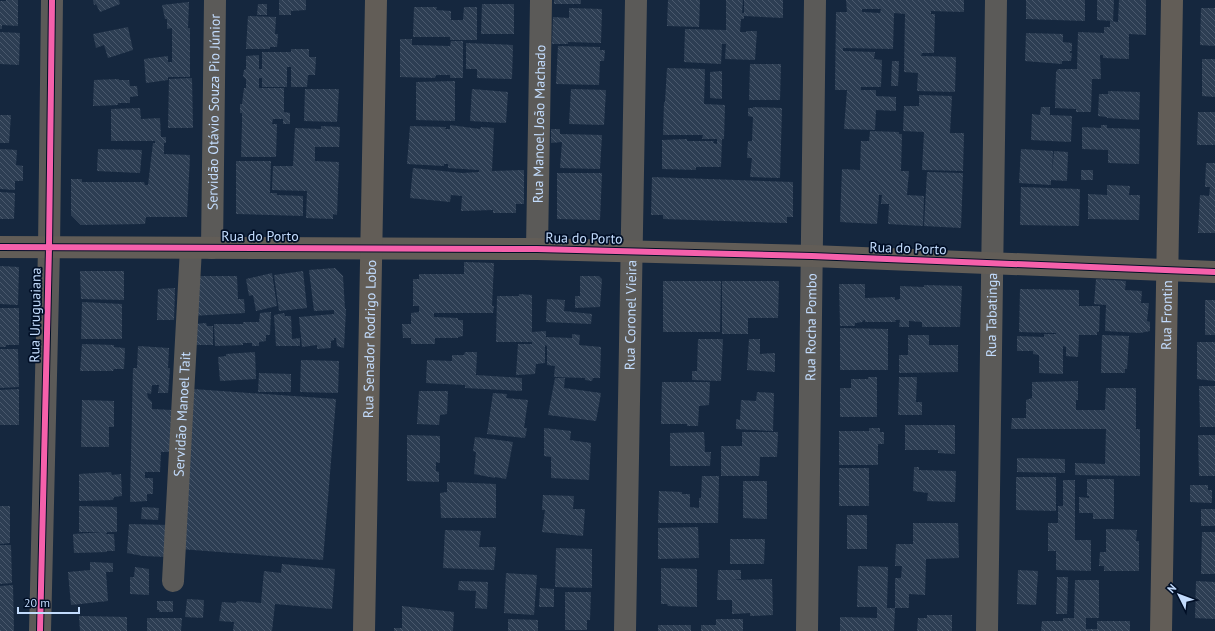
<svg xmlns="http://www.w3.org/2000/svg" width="1215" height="631" viewBox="0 0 1215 631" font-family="'PT Sans',sans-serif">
<defs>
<pattern id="building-back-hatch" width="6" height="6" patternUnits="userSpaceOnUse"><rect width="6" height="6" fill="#2d3e53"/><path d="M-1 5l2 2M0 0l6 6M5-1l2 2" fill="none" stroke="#4a596d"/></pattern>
</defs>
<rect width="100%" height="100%" fill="#15273e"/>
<path fill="url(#building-back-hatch)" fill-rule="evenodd" d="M6,0H18V26L2,25V29H0V1H6Z
M93,0H119L120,4L100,12L96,4L94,5Z
M279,0H306V10L291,11V15H279Z
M554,0H581V4H554Z
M668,0H700L699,27L667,26Z
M726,0H743L742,13H744V0H783V18L744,16V19H741L740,32H746V31H757L755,60L725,59L726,44H722L721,64L684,62L685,29L726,30Z
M846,0H964V12L931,11V14H935L934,53H922L921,56L956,57L955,92L917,91L918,73L904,72L905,14L894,13L893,49L843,48V51L875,52L874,59L882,60L881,87H861V90H876V96L896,97V111L876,110L875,130L844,129L847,90H835L836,12H847ZM862,9H881L880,13L862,12Z
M1026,0H1085V21L1026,19Z
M1097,0H1114L1113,21L1097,20Z
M1119,0H1146V35L1129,34V59L1103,58V55H1100L1101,79H1092L1091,112H1076V109L1055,108L1056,72L1058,69H1077L1078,32L1104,33V27H1110V21L1118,22Z
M189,2L188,28H190V77H168V80L146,83L144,59L168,56V62H172V28L167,29V19H165L162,5Z
M258,4H267V15H257Z
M482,4H514V34H481Z
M414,7H437L436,10L451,11V20H463L464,7H477V40H450V37H413Z
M569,8L602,9L601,43L568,42V44H552L553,17L569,18Z
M1201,8H1215V46L1200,45Z
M248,16L276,17L275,34H278L277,47H270V49H246Z
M128,27L133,50L108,58L104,45L96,48L93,34Z
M0,32L20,33L19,65L0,64Z
M1026,33L1063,34V42L1072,43V51H1070V53H1072L1071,61H1062V64L1025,61Z
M400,39H412V45L450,46L451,41H463V78H450V75H436L435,78L400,77Z
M466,43L513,45L512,79L477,78V69H466Z
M558,46L600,47V50H605L604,61H600L599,85L556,84Z
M291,49H309V57H316L315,75H308L307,87H291V67H287V87H262V78H259V88H284V112L290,113V124H283V119H273L272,124H277L276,157H241L242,124V113H240V104H242L244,88H246V79L243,76L244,70L246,69V56L259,55V69H262V52H291Z
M1202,59H1215V97L1202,96Z
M892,61H899L898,86H891Z
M750,64H781L780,100H749Z
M667,68L705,69L704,104L725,105L724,139H722L721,167H696V170L662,169V140L687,139V141H714L713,143L717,144V139H702L703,135H663L664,102H665Z
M722,71V99L710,98V72Z
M192,78L193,128H168L169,79Z
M119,79V80H129L130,86H137L138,96L130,97V103H118V105L93,106L94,80Z
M455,81V121L416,120V82Z
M305,89H339L337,122L304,121Z
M472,89L508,92L506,123L470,121Z
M571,89L606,90L604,125L569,124Z
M1108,91L1140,92L1139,120L1107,118V117L1098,116L1099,94H1108Z
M919,95L952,96L950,133H964L963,171L922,170L924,132L903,131L904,106H919Z
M753,107L782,108L780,178L750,177L752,158H747L748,141H752L753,117L748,116V108H753Z
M1041,107H1050V115L1072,116L1071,142L1031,140L1032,114L1040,115Z
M140,108L141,119L160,118L161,137H166V143H164V154L190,155L187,217H146L145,224L81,225L71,215V179H82V182H144L145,185H148L153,143H155V141H111V109Z
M1198,112H1215V145H1197Z
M0,115H11L9,143H0Z
M450,125L480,129L481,127L494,128L492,171L524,170V204H516V213H493V210L461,211L462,196L451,195L450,202L410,198L413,168L462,173L479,172V170L448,168V164H444V166L407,164L410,126L446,127L445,129H450Z
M1101,125H1107V128L1140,129L1139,164L1108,163V150L1082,149V127L1101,128Z
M321,126L340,127L339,147H315V161L339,162L337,215L333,214V219L306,218L307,191L272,190L273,166H293L295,128L321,129Z
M551,129H560V134L602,135L600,169L560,168L562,142L551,143Z
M870,131L899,132V134H902L901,171H909L907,195L924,196L923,226L888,224L889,204H881L882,195H879L877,224L840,222L842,169L860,170L861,141H869Z
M0,149L17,150L16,165L23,166V181H15V190L0,189Z
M98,149L142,150L140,173L97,171Z
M1021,149L1053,151L1052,174L1054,151L1068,152L1067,181L1051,180V185L1019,183Z
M236,161H271L270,193H277V195L303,196V216L236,214Z
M1206,163H1215V233H1198L1200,195L1209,196L1210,187H1205Z
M1081,170H1093V180H1081Z
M927,172L963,173L961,228L924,226Z
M557,173H602L600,220L557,219Z
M652,177L793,182V217H787V223L663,219V215H651Z
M1107,185L1130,186L1129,195H1140L1139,220L1088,219V194L1107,195Z
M1021,187L1080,189L1079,226L1020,225Z
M0,192L15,193L14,219H0Z
M464,262L494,263L492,306H494L493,313H434V317L458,318V320H463V336L458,337V338H435V344H411V338H403L402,324H411V313L419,312V306H413V279H419V274H464Z
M0,266L19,267L18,305L0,304Z
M335,268L343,276L345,309H346L344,348L337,346L336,338H334V340L331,341V348L317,349V345L302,347L299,317L334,314V310L314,311L309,270Z
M80,271H124V300L81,299Z
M303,271L307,308L279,311L274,275Z
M272,273L277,306L256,311L253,295L249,296L246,279Z
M200,276H237L238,299H244L245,313L191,316L193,286L200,285Z
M580,276H599L602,279L600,307L575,308V296H580Z
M1096,279L1126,281L1125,290L1142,291L1141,303H1149L1147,321L1150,322V331L1140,333L1105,331L1106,305L1094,304Z
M663,281H721L720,332H663Z
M722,281H779L778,318H748V334H722Z
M839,284H865V298L895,297V300L900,299V286L924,287V285L962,286L960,327H922V322L909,321V327H899L900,320H895L896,322H865V320L862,321L863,322L855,323V326H840Z
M175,288L174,320H157L158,289Z
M1020,289L1079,290V306H1100L1099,332H1097V335H1079L1078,357L1066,356V347L1063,346V374L1039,373V355L1033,354V351H1017V336L1044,337V334H1056V333L1019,332Z
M519,294L532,295V332L546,331V337L572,338V334L580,335L579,345L601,347L600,378H593L592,381L585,380V378L554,377L555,366L547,365V346L545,345V363L536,364L535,374L516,375L518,344H532V342H496L497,296H519Z
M547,299L565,300L564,311L592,314L591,324L546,322Z
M1205,300H1215V335H1205Z
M82,302L122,304V339H81Z
M0,308H19V345H6V347H0Z
M271,312L270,335H266V341L259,342V346H252V343H243V345L215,346L214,324H243V322H259L260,313Z
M284,313L285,316H291L292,339L300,338V346H276L274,315Z
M206,323L207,326H213V345H195L194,324Z
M840,328L888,329V370H840Z
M908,335H929V345H958V372L899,373V355H908Z
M1102,335L1129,336L1127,369H1125V373H1101Z
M698,339H723L721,381L692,380V371H697Z
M749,339H760V354L775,353V372L747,370Z
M1197,342H1215V381L1197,379Z
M82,344L114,345V347L125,348L124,369H114L113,371H80Z
M138,346L169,348L168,368H170L168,393H158L159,385H152L151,394L147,393L148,398L152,402V409L172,410V452H161L160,472H145V478H153V494H147V501L130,502L133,368H137Z
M0,349H18L19,387L0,388Z
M255,352L256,379L220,381L218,357L226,356V354Z
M465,352H477L476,375L522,378V391L465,388V385L426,383L427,360L452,361V355H464Z
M301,360L339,361L338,393L300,392Z
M259,373L291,374V392H258Z
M868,377H877V417H840V388H851V379H868Z
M899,377H917L916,402H922V415H898Z
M555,378H565L564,388L601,393L596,421L548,415Z
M1078,381V400H1076V410H1105L1106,388H1136V429H1140V476L1075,475V463L1105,464L1106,429H1011L1012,418H1026V400L1032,398V382Z
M662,382H710L709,405L699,406L698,426H687V424H661Z
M1199,386H1215V427H1200Z
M19,389V425H0V390Z
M193,389L336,399L323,560L180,549Z
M419,391H448L447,414L440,415L439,425L417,424Z
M757,392L774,393L773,431L736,429V419L740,420L741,400L756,401Z
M493,393L507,394L506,398L528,400L524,428H527L525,438L487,434Z
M82,400L114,401V427H109V447H81Z
M905,425H955V454L938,453V450H905Z
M544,428L571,431L570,440L591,443L589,480L551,478V457L544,456Z
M869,428H880V432H884V444H878V465H839V431H869Z
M704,432L705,452H711L710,466H670V433Z
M742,432H778L777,457H760L759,476H721V446H742Z
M407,435L440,436V463L436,462V471L439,472V482L407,481Z
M1198,435H1215V476H1199Z
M475,437L513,442L506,479L495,477V478L474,474L476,452L473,451Z
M1017,458L1065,459V473L1017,472Z
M914,467H919V470L956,471L955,502L927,501L928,493L913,491Z
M839,468H869V506H839Z
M111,472L112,475L121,474L122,496L114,497L113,500L79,501V474Z
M702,476H719L718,523H658L659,491L682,492V494H690V507L699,508V498H701Z
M1016,477H1056V511L1016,510Z
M1087,479H1114V519H1093V513H1079V497L1089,498V496H1087Z
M1063,480H1075V540H1091V571L1056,570V551H1048V523H1058V506H1063Z
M743,481H767V519L743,518Z
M447,482L496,484V518H441L440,493L447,492Z
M1190,485H1208V490H1212V503L1190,502Z
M543,495L574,496L573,509H585L583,536L542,532L545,510H542Z
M0,506H10V543L0,544Z
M79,506L117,507V532H107L106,534H114L115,551H107V552L74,553L73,534L104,532H79Z
M142,507L159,508L158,520L141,519Z
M1201,509H1215V526H1201Z
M847,515H867V549H847Z
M913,523H958L959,558L926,559L925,595L909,594V608H895V578H901L902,566H895L896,544H913Z
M129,524L169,525L167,557L143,556L127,553Z
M698,527L699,558L658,559V528Z
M1106,529L1137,530L1136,541H1139V571H1104V566H1099L1100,552H1106Z
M445,530L481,531L479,547H496L494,570L443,568Z
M1202,532H1215V574H1201Z
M730,539H765L764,564H730Z
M0,545H11L12,583L0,584Z
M556,548L592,549V588L555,587Z
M90,562L113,563V572H106L108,601L71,605L68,572L90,570Z
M282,564L335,569L332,609L275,604L272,631H233L234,622L219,621L222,602L236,603L237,601L261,603L264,571L281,573Z
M858,566L888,567L887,608H895L894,631H840V617L877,618V607H857Z
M135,567L149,569V595L130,594V577H134Z
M661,568L697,569V607L668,606L667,604H661Z
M718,570H741V579L732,580L772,579L773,615L750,616V613L732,614V600H717Z
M1018,570L1038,571L1036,605L1017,604Z
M506,573L537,575L534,615L504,613Z
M1057,577H1068L1067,614H1056Z
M1075,580H1099V618H1086V629H1097V621H1130V631H1041L1042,621H1063V618H1074Z
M459,581L488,582L487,609L475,608L476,591L458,590Z
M1196,581L1215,582V619L1195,618Z
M13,585L14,631H0V586Z
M540,588L554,589V607H539Z
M565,592H591L590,620H587V630H565Z
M187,599L204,600L203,618L185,617Z
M157,601H173V612H159V610H157Z
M402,606L454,612L453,631H394V628H402Z
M927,615H952V631H917L918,618H927Z
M79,616L127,617V631H80Z
M147,618H182L181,631H147Z
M508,619L538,620V631H508Z
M716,619H743V631H701V625H716Z
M658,625H691V631H658Z"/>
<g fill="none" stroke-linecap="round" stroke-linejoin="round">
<g stroke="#5b5a58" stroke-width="22">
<path id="s1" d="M212,248L215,0"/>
<path id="s2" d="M537,249L541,0"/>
<path id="s3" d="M173,581L191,248"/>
<path d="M40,631L49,248L52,0"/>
<path id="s4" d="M625,631L636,0"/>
<path id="s5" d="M807,631L815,0"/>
<path id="s6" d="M987,631L996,0"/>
</g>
<g stroke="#625d57" stroke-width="22">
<path d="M0,247L537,249L812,256L1215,272"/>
<path id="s7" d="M364,631L376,0"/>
<path id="s8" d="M1161,631L1172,0"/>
</g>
<defs>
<path id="cycleway" d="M0,247L537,249L812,256L1215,272
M40,631L49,248L52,0"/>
</defs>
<use href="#cycleway" stroke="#010f26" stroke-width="8"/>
<use href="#cycleway" stroke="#f560ab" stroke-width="6"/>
</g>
<g text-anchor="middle" stroke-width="3.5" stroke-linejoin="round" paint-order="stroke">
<g font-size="14" fill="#c2dbfc" stroke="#010f26">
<text dy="5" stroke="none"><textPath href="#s1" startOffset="136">Servidão Otávio Souza Pio Júnior</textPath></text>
<text dy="5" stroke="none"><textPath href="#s2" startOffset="125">Rua Manoel João Machado</textPath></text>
<text x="260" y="241">Rua do Porto</text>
<text transform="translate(584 238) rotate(1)" y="5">Rua do Porto</text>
<text transform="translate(908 248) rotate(2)" y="5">Rua do Porto</text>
<text transform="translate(35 315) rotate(-89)" y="5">Rua Uruguaiana</text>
<text dy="5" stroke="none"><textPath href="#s4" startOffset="316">Rua Coronel Vieira</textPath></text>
<text dy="5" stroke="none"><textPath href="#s6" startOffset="316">Rua Tabatinga</textPath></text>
<text dy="5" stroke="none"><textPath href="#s8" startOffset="316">Rua Frontin</textPath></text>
<text dy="5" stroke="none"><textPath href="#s5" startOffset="304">Rua Rocha Pombo</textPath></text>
<text dy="5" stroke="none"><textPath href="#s7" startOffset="292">Rua Senador Rodrigo Lobo</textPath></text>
<text dy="5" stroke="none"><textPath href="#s3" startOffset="167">Servidão Manoel Tait</textPath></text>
</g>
</g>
<g transform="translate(1179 595) rotate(312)" stroke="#010f26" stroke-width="3" paint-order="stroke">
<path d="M0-3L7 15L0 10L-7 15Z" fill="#c2dbfc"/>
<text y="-6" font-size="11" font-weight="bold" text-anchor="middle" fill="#c2dbfc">N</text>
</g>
<path d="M18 607v6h61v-6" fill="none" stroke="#c2dbfc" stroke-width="2"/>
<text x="24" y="607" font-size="12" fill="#c2dbfc" stroke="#010f26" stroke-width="3" paint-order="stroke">20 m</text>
</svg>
